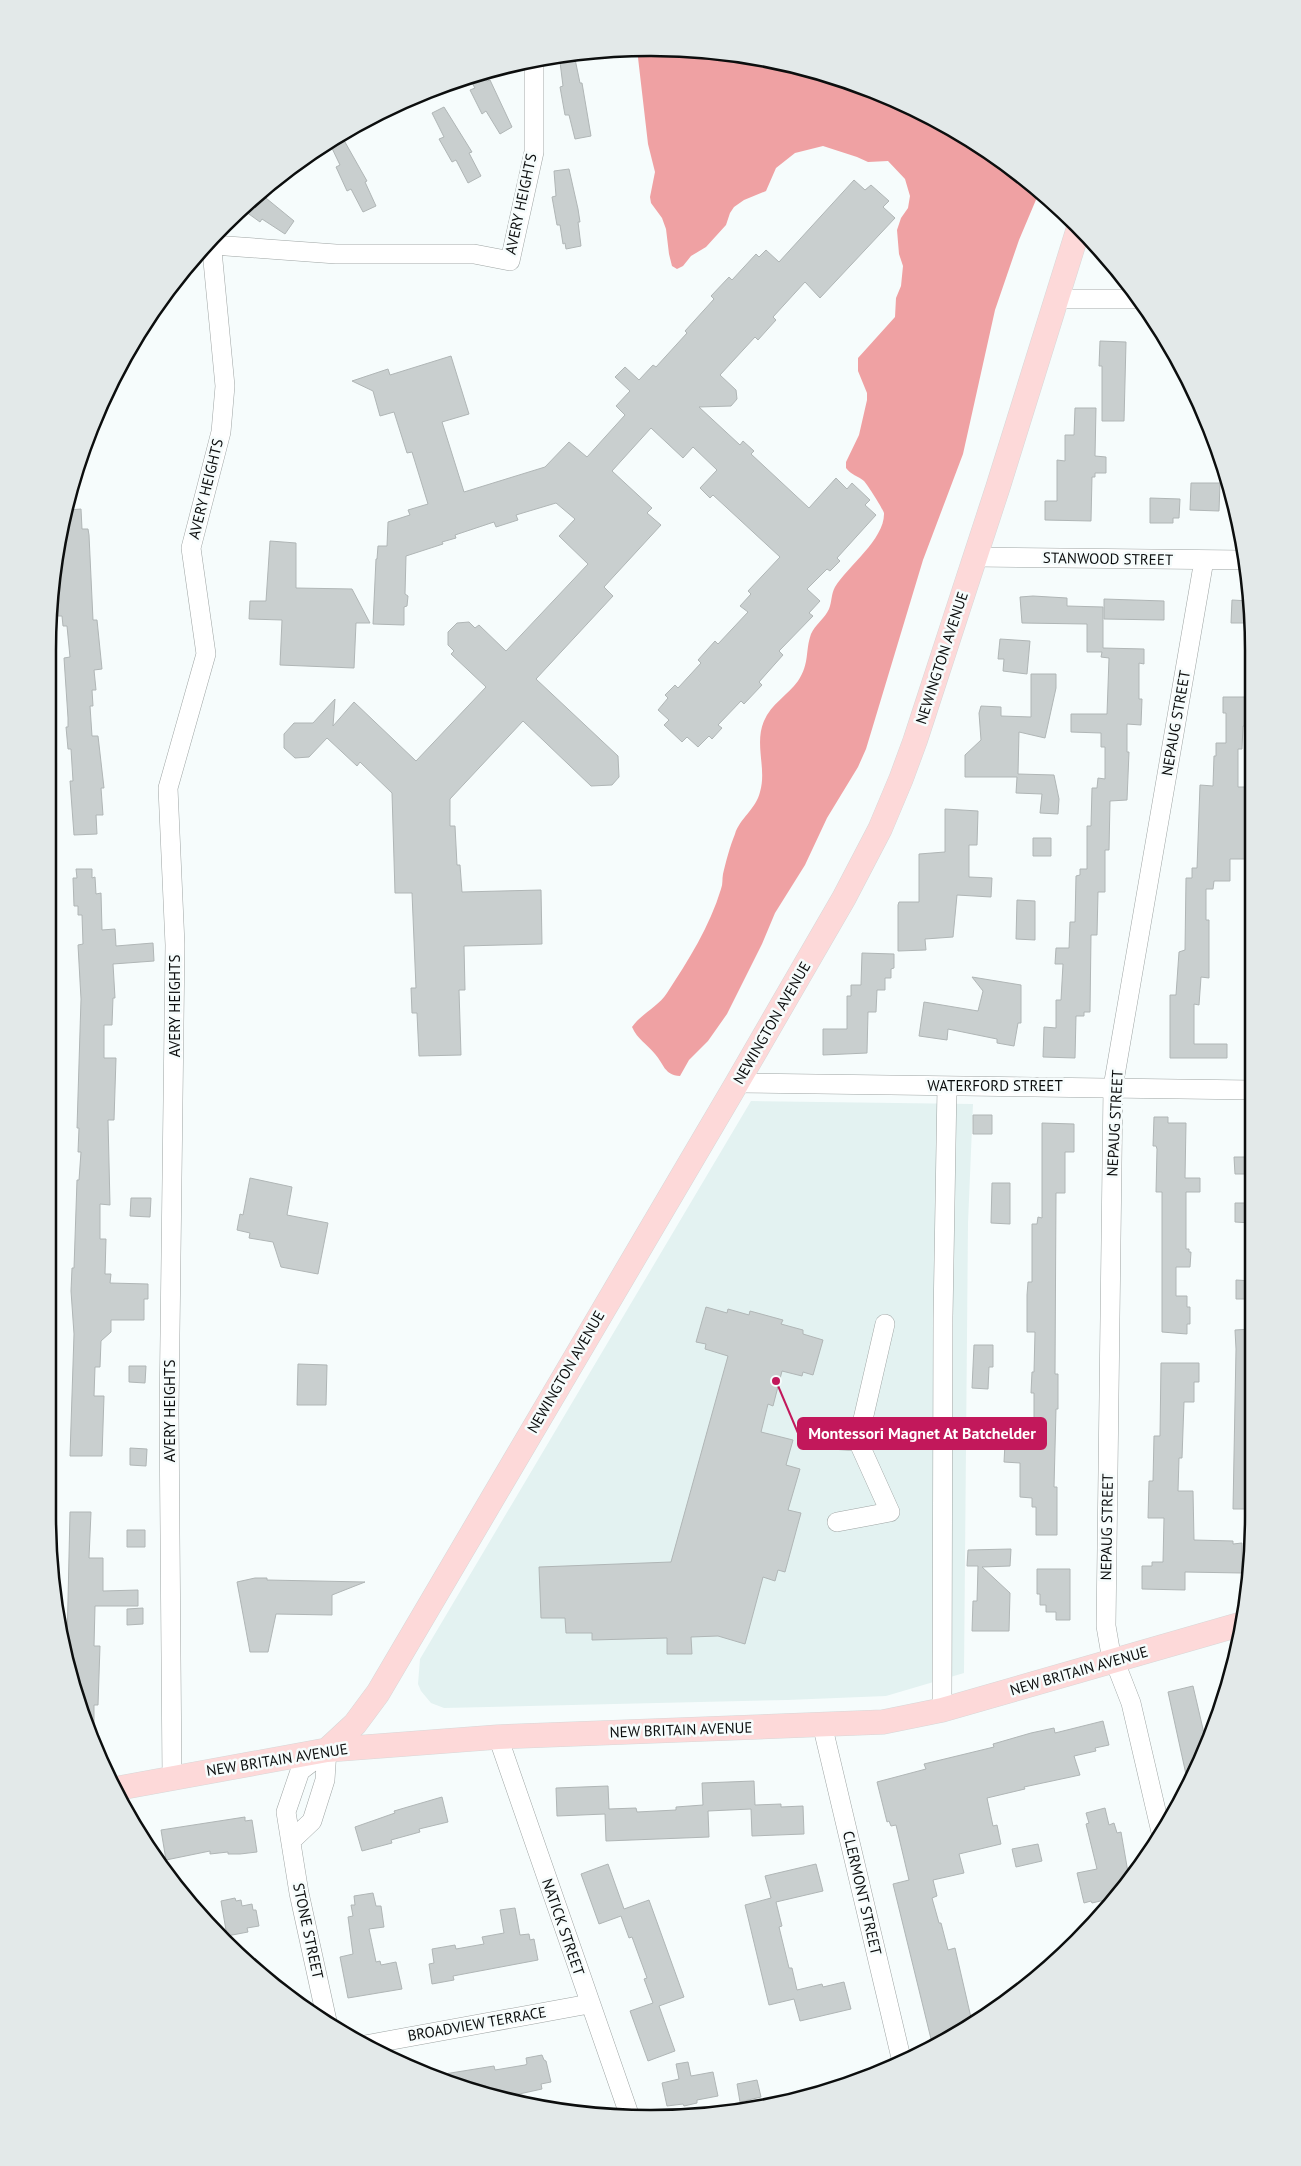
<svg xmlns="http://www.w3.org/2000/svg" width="1301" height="2166" viewBox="0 0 1301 2166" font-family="'PT Sans',sans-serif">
<rect width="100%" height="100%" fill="#f6fcfc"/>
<path fill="#e3f2f1" d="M751,1101L973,1104L968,1223L964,1673L886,1696L787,1700L444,1708L431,1703L421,1691L418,1684L420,1659Z"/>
<path fill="#efa1a3" d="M651,48L768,59L882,94L986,149L1038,195L1019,240L995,310L963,454L923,560L866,749L858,767L827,818L805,865L775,913L762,944L727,1014L708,1041L689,1060L680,1076C664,1075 664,1064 655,1054C646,1043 638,1040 632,1027C642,1013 658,1007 667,993C688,961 710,926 721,889C723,884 722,879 723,874C726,861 730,846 735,834C740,818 756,809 760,792C767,769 754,744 764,721C771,704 788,695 798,681C810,663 805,651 811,634C815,625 825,618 829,609C832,602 831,594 835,587C848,566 885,539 884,513C883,509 867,484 864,481C858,476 851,475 846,468V462L859,435L867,400V393L858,371V358L895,317L896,298L901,286L903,266L899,254L897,230L901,218L908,208L910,196L905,179L888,161L868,162L857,157L823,146L795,153L776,168L766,191L744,200L734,207L730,213L726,225L706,247L691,256L683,266L677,269L672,266L669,254L666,229L662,218L651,203L650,197L655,172L648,144L637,49Z"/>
<path fill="#c9cfcf" stroke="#b0b6b6" d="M575,59L580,83H582L591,136L575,139L569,115H565L560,87L563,86L560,62Z
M483,74L487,81L490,80L512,127L500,134L486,111L482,114L470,90L475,88L469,78Z
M444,107L472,152L469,153L481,176L468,183L456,160L452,162L439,139L444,137L432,113Z
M341,135L367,181L365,182L376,206L363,212L351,189L347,191L336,167L340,165L329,142Z
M569,169L578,209L580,222H578L581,246L566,249L565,243L563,244L560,225H557L552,197L556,196L554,171Z
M854,180L865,190L871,185L889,201L883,207L895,218L820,298L805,282L773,317L776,320L758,340L755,337L720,375L736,390L737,399L731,406L699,407L740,445L743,441L754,451L751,454L809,508L836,478L847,489L852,483L870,500L865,505L876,515L837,558L840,561L830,571L827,569L807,589L820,601L809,613L813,616L779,651L783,655L759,682L762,685L744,704L741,701L718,725L722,728L712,739L709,736L698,747L687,737L682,742L664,725L669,720L658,710L668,698L665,695L675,685L678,688L701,663L698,660L715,641L718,644L748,612L740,606L751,594L748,591L780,557L713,495L710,498L700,488L717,470L693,447L683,458L651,428L612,471L652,508L647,513L661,525L604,587L613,596L536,679L618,756L619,777L612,785L591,786L523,721L450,799V826H455L457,865H460L462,892L541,890L542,944L464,946L465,990H459L461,1055L419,1056L417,1013H412L411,988H416L412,893H395L392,793L360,762L357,766L327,738L309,757L295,758L284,748V734L294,723H313L335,699L333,726L354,702L416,761L486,687L451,654L454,651L448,645V632L457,623L469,622L475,628L479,625L506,651L588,564L559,536L575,519L556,503L516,515L518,520L496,527L494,522L455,535L456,538L442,542L443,544L406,556L405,594L408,596L407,606L404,607V625L373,624L376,559H377L378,546H387L388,522L410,515L408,510L428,504L412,452L407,453L394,412L380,416L373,391L352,381L388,369L390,375L451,356L469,414L442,422L464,492L545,467L569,442L587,457L625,415L616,406L630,391L615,377L625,367L639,380L653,365L656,367L687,333L685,331L714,299L711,296L729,277L732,280L756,254L759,257L766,250L779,262Z
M261,194L294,221L285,234L262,219L260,222L242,209Z
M1100,341L1126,342L1124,421H1102V366H1099Z
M1075,408H1096L1095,456L1106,457V473H1095V477H1092L1091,521L1045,520V501H1057V460L1065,461V435H1074Z
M1191,483H1220L1219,511L1190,510Z
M1150,498L1180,499L1179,518H1173V523H1150Z
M81,509L82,529H88L89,535L93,620H97L102,669L94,670L96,690H92L93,706H90L92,736H98L104,788H101L103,815H96L97,834L74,835L70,781H73L71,749H68L66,727H68V718L64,658L70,657L67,626H63L62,616H58L57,571L69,510Z
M270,541L296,543V588L352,589L370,623H356L354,668L280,665L282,620L249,619L250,601H266Z
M1033,596L1067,598V606L1103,607V648L1144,649V664L1139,663V699H1142L1141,725L1127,724V752H1129L1127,800L1110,801L1109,850H1105V892H1098L1097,935H1091L1090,1012H1084V1016H1076L1075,1058L1043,1057L1044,1027L1056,1028V1000H1061L1063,964H1055L1056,948H1069L1070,922H1075L1076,876L1080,875V869H1087V826H1091L1092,788H1097L1098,778L1105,779V747H1101V733L1071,732V714H1107L1109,658L1101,657L1102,652H1087V624L1022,623L1020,597Z
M1104,599L1164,601V620L1104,619Z
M1232,600L1250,601L1252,623H1231Z
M1000,639L1030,641L1027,674L1003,671L1004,659H998Z
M1031,674H1056V688L1045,738L1019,732L1018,774L1054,775L1059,799L1058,814L1040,813L1042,794L1016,793L1017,777H965V755L981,740L979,713L981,706L1001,707V716L1031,717Z
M1223,697H1249L1248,726H1243L1242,749H1238V787H1249L1248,844H1252V859H1230V881H1214L1213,889H1206V920H1209V978L1201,977L1199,1005L1194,1004V1044H1227V1058H1170V995H1176L1179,952L1185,950L1186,878H1192V868H1197L1200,785L1213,786L1214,756H1216V743H1226V713H1223Z
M945,809L978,811L977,845H969V877L992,878L991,897L957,895L953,937L925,939L926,950L898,951V905L899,902H919V854L945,852Z
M1033,838H1051V856H1033Z
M76,869H92V878L95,877L96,894L101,893L102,930L115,929L116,946L153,943L154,961L113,964L115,998H113L112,1025H104V1058H116L114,1120H108L110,1205L100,1204V1239H106L105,1274H111L110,1283L148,1284V1299H144V1320H111V1332L101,1341L100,1367H95L94,1396H104L102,1456H70L74,1334L71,1291L72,1268H74L77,1180H79L81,1152H78L79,1128H77L81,999L78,945L83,944L82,915H78V906H74L73,878H77Z
M1017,900L1035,901V940L1016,939Z
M862,953L894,954V968L891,969V978H885V990H877L876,1012H868L867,1053L823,1055V1029H847V996H851V985H861Z
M972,977L1021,985V1023H1018L1014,1046L997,1043V1039L948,1029L947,1040L919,1036L924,1002L978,1011L983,991Z
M973,1115H992V1134H973Z
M1154,1117H1168V1123H1186L1185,1178H1200V1192H1186V1249H1189V1252H1191L1190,1267H1176V1296H1187V1307H1190V1324H1187V1334L1162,1332V1192H1156L1157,1149L1156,1146H1153Z
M1042,1123L1074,1124V1152H1065V1193H1056L1055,1374H1058V1409H1056L1054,1487H1057V1535H1036V1507H1032V1498L1020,1497V1463L1004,1462L1006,1425L1034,1426V1393H1031L1032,1372H1034L1035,1332H1027V1295L1028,1282H1032V1224H1037L1038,1217L1042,1218Z
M1234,1157H1251L1252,1174H1235Z
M250,1178L292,1187L287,1215L328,1223L318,1274L281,1267L273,1242L249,1238L250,1233L237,1230L240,1214L243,1215Z
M992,1183H1010V1224L991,1223Z
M131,1198H151L150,1217L130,1216Z
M1235,1203H1252V1223L1235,1222Z
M1236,1280L1252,1281V1299H1236Z
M706,1307L727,1313L728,1309L749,1315L750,1311L783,1320L781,1324L803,1330V1334L823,1340L813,1375L803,1372L802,1376L782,1371L773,1406L768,1404L761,1432L793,1440L786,1465L800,1469L788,1510L801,1513L785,1572L778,1570L775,1581L763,1577L745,1644L718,1636L691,1637L692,1654H667V1638L592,1640V1633H566L565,1618H541L539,1567L671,1562L728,1356L705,1349L706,1344L696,1342Z
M1252,1329L1250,1509H1233L1236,1349L1235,1330Z
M974,1345H993V1367H989L988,1389L972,1388Z
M1161,1363H1199V1382H1194V1402H1184L1182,1458H1179L1178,1491H1193L1194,1540L1233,1541V1544L1242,1543V1573L1185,1572V1590L1142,1589V1566H1152V1562H1163L1164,1518H1148L1149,1481H1153L1154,1436H1160Z
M298,1364L327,1365L326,1405H297Z
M129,1366H146L145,1383L129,1382Z
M130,1448L147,1449L146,1466L130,1465Z
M70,1512H91L89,1558H103V1591L138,1590V1606H95L94,1646H100L98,1705H94V1744L79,1709L64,1644H67Z
M127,1530H145V1547H127Z
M1011,1549L1010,1566L982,1567L1010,1593L1009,1631H972L973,1601H977L978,1566H967L968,1550Z
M1037,1569H1070V1620H1056V1612H1046V1605H1040V1594H1037Z
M255,1578H267V1580L365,1582L332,1595V1615L276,1614L268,1652H250L237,1582Z
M143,1608V1624L127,1625V1609Z
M1193,1686L1206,1742L1187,1779L1168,1692Z
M1103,1721L1109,1745L1095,1748L1096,1751L1074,1756L1080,1775L1024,1787L1025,1789L987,1798L993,1826L997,1825L1001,1844L959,1854L964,1873L933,1880L937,1896L932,1898L939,1923H941L948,1950L955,1948L972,2022L933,2047L893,1884L909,1880L896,1825L891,1826L889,1821L887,1822L877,1782L926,1769L924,1764L994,1747L993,1744L1031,1733L1054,1728L1055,1733Z
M754,1781L755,1805L781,1804V1807L803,1806L804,1834L752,1836L751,1809L708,1811L709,1837L606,1841L605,1814L557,1816L556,1788L608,1786L609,1809L636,1808L637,1812L676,1810V1807L703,1805L702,1783Z
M442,1797L448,1822L419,1829L420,1832L391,1840L392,1843L362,1851L355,1827L395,1813L394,1811Z
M1105,1808L1109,1825L1114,1823L1117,1833L1121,1832L1129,1878L1113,1898L1092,1903L1091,1901L1084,1903L1077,1873L1097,1869L1086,1824L1089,1823L1086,1813Z
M245,1817V1821L252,1820L257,1852L240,1854H228V1852L210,1854V1851L166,1860L161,1830Z
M1038,1844L1042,1861L1016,1867L1012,1849Z
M608,1864L624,1909L649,1900L684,1997L659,2006L675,2051L648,2061L630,2011L653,2003L644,1979L647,1978L632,1937L629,1938L621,1916L599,1924L581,1874Z
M816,1864L823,1891L776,1902L782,1926L779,1927L789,1968H792L797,1990L822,1984L823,1987L844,1982L851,2009L800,2021L794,1999L769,2005L745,1905L771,1898L765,1876Z
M373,1893L376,1906H381L384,1927L369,1929L376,1962L380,1961L381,1965L396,1962L402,1989L348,1998L340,1957L353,1954L348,1917L353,1916L351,1905H355L354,1896Z
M235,1898L236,1901L241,1900L242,1906L252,1904L253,1910H256L259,1926L247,1928L248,1932L227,1936L221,1901Z
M515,1908L520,1935L529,1934L530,1940L534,1939L538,1960L453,1976L454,1980L432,1984L429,1964L434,1963L432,1949L455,1945L456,1949L484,1944L482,1937L504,1933L500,1910Z
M542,2055L544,2060L546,2061L551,2082L541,2084L542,2089L510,2096L502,2097L487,2094L486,2086L469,2089L457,2087L432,2076L494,2066L495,2070L525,2065L527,2064L526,2058Z
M688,2062L691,2076L713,2072L718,2096L697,2100V2103L684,2106L683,2104L667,2106L662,2083L679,2079L676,2064Z
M757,2080L761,2097L740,2102L737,2084Z"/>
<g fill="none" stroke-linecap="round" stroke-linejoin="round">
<defs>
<path id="minor" d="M213,245L336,254H474L510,261L534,152V59
M1057,299H1137
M974,557L1242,560
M737,1083L1252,1090
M819,1439L858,1441
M837,1522L890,1512L858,1441L885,1324
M942,1710L943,1318L947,1086
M822,1724L902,2062
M498,1737L630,2117
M326,1751L300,1771L286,1812L299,1893L327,2021
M172,1778L169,1412L175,945L168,788L206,654L191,548L221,432L225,386L211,240
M1161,1832L1131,1703L1110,1649L1106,1626L1113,1087L1204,560
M292,1840L312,1821L325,1780L327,1750
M365,2045L589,2004"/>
<path id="major" d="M327,1750L355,1724L378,1693L737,1083L844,898L880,829L901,779L915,741L998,487L1078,230
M114,1789L327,1750L498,1737L883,1722L942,1710L1238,1625"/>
</defs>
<use href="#minor" stroke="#9fa5a4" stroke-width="20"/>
<use href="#major" stroke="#d8d8d8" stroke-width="25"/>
<use href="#minor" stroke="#fff" stroke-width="19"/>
<use href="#major" stroke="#fdd9d9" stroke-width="24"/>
</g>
<g text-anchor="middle" stroke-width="5" stroke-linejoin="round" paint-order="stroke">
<g font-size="15" fill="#0c0e0e" stroke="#f6fcfc">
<text transform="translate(521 204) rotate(-78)" y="5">AVERY HEIGHTS</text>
<text transform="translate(206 489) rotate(-76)" y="5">AVERY HEIGHTS</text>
<text transform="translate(1108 559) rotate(1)" y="5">STANWOOD STREET</text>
<text transform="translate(942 658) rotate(-72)" y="5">NEWINGTON AVENUE</text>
<text transform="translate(1176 723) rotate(-80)" y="5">NEPAUG STREET</text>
<text transform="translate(175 1006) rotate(-90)" y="5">AVERY HEIGHTS</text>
<text transform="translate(772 1023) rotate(-60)" y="5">NEWINGTON AVENUE</text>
<text x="995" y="1091">WATERFORD STREET</text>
<text transform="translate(1115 1123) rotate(-87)" y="5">NEPAUG STREET</text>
<text transform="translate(566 1372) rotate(-60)" y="5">NEWINGTON AVENUE</text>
<text transform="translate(170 1411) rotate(-90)" y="5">AVERY HEIGHTS</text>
<text transform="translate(1107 1527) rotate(-89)" y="5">NEPAUG STREET</text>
<text transform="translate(1079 1671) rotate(-16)" y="5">NEW BRITAIN AVENUE</text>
<text transform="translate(681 1730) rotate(-2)" y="5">NEW BRITAIN AVENUE</text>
<text transform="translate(277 1760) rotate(-9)" y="5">NEW BRITAIN AVENUE</text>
<text transform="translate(862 1893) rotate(77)" y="5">CLERMONT STREET</text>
<text transform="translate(563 1927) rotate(71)" y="5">NATICK STREET</text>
<text transform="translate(308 1931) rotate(78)" y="5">STONE STREET</text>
<text transform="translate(477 2024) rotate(-10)" y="5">BROADVIEW TERRACE</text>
</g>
</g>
<path d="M0 0H1301V2166H0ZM650 56H651A594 594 0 0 1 1245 650V1516A594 594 0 0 1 651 2110H650A594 594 0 0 1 56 1516V650A594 594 0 0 1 650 56Z" fill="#e3e9e9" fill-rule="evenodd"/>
<path fill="none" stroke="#0c0e0e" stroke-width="2.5" d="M650 56H651A594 594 0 0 1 1245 650V1516A594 594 0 0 1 651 2110H650A594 594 0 0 1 56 1516V650A594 594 0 0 1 650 56Z"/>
<path fill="none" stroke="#c2185b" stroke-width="2" d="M776 1381L798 1433"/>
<circle fill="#c2185b" stroke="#f6fcfc" stroke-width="2" cx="776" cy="1381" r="5"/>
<rect fill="#c2185b" stroke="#c2185b" stroke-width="2" x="798" y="1418" width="248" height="31" rx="5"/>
<g font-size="16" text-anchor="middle" font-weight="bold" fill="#fff">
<text x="922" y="1439">Montessori Magnet At Batchelder</text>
</g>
</svg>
